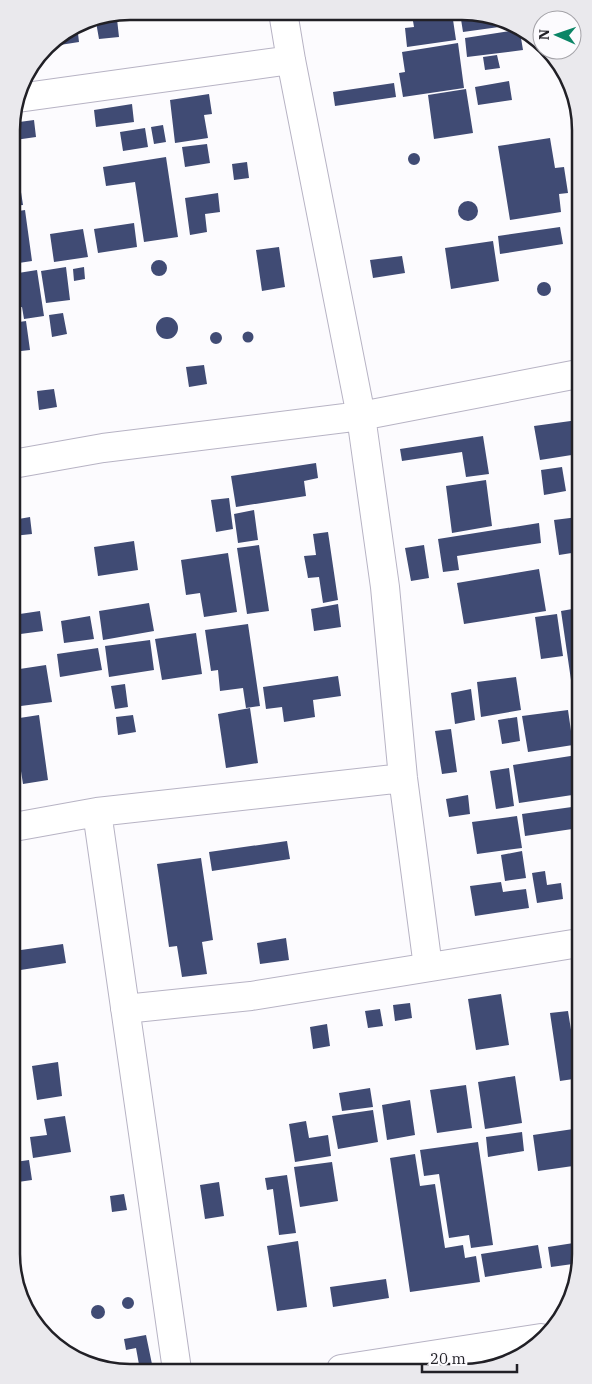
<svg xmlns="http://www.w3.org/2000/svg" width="592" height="1384" viewBox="0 0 592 1384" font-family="'IBM Plex Serif',serif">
<rect width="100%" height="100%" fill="#fcfbfe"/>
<path fill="#404b74" d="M225,12H240V15L226,17Z
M403,13H452L456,40L407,47L405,28L414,27L412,15L404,17Z
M460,13H485L499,21V27L463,32Z
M117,19L119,37L99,39L96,22Z
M77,25L79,42L47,47L52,41Z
M517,30L520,32L523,50L467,57L465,38Z
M458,43L464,88L403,97L399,73L405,72L402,52Z
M497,55L500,68L485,70L483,57Z
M509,81L512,100L478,105L475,87Z
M394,83L396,97L335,106L333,92Z
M466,89L473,133L434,139L428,95Z
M209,94L212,114L204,115L208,138L175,143L170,100Z
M132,104L134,122L96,127L94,110Z
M34,120L36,137L15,140L12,123Z
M163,125L166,142L154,144L151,127Z
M145,128L148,147L123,151L120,132Z
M550,138L555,168L564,167L568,193L559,194L561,212L510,220L498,146Z
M207,144L210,163L185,167L182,147Z
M408 159a6 6 0 1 1 12 0a6 6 0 1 1-12 0Z
M166,157L178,237L144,242L135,182L106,186L103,167Z
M247,162L249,178L234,180L232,164Z
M17,166L23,205L12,206V167Z
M218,193L220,212L205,214L207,232L190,235L185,198Z
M458 211a10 10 0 1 1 20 0a10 10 0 1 1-20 0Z
M25,210L32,261L12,264V212Z
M134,223L137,247L98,253L94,229Z
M560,227L563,244L500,254L498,236Z
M83,229L88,257L54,262L50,234Z
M493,241L499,281L451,289L445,248Z
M279,247L285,287L262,291L256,250Z
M402,256L405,273L373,278L370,260Z
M151 268a8 8 0 1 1 16 0a8 8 0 1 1-16 0Z
M66,267L70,300L46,303L41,271Z
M84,267L85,279L74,281L73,269Z
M37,270L44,316L24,319L22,307L12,309V274Z
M537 289a7 7 0 1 1 14 0a7 7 0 1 1-14 0Z
M63,313L67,334L52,337L49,315Z
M156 328a11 11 0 1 1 22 0a11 11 0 1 1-22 0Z
M26,321L30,350L12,352V323Z
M242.5 337a5.5 5.5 0 1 1 11 0a5.5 5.5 0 1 1-11 0Z
M210 338a6 6 0 1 1 12 0a6 6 0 1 1-12 0Z
M204,365L207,384L189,387L186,367Z
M54,389L57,407L39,410L37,391Z
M578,420V454L540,460L534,426Z
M483,436L489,474L466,477L462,452L402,461L400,449Z
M316,463L318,478L304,481L306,496L236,507L231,476Z
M562,467L566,491L544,495L541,470Z
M486,480L492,526L452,533L446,486Z
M229,498L233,529L216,532L211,500Z
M254,510L258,540L238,543L234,514Z
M30,517L32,534L13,536V520Z
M578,517V552L559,555L554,520Z
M539,523L541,543L457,556L459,570L443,572L438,539Z
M328,532L338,600L323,603L319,577L308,578L304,556L316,555L313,534Z
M134,541L138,570L98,576L94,547Z
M259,545L269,611L247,614L237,548Z
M424,545L429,578L411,581L405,548Z
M228,553L237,612L204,617L200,593L186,595L181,560Z
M539,569L546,611L464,624L457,583Z
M149,603L154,631L103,640L99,611Z
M338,604L341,627L314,631L311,609Z
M578,608L579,686L572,687L561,611Z
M40,611L43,631L13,635V615Z
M557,614L563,656L541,659L535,617Z
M90,616L94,639L64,643L61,621Z
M248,624L260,706L246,708L243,688L220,691L218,670L211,671L205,630Z
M196,633L202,674L162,680L155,639Z
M150,640L154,670L109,677L105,646Z
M98,648L102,670L60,677L57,654Z
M46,665L52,702L13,707V670Z
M338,676L341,696L313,700L315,717L284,722L282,707L266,709L263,687Z
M516,677L521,710L481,717L477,682Z
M125,684L128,707L115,709L111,686Z
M471,689L475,720L455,724L451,693Z
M250,708L258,763L226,768L218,714Z
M568,710L573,745L528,752L522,716Z
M39,715L48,780L23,784L13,719Z
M133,715L136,732L118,735L116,717Z
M517,717L520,741L502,744L498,720Z
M451,729L457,772L442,774L435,731Z
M577,755L579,770V794L519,803L513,765Z
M509,768L514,806L496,809L490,771Z
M468,795L470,814L449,817L446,799Z
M579,806V828L525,836L522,814Z
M517,816L522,848L477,854L472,822Z
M287,841L290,859L212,871L209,852Z
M522,851L526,878L505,881L501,855Z
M201,858L213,940L202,942L207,974L182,977L177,946L169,947L157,864Z
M545,871L547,885L561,883L563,899L537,903L532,873Z
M501,882L503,892L526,889L529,908L475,916L470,886Z
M286,938L289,960L260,964L257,943Z
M63,944L66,963L14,971V951Z
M501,994L509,1045L476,1050L468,999Z
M410,1003L412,1018L395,1021L393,1005Z
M380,1009L383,1026L368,1028L365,1011Z
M568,1011L575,1055L580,1054V1078L560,1081L550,1013Z
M14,1024H16L20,1057L15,1058Z
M327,1024L330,1046L313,1049L310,1027Z
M58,1062L62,1096L37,1100L32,1066Z
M515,1076L522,1123L485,1129L478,1082Z
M466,1085L472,1128L437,1133L430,1090Z
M370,1088L373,1107L342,1111L339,1093Z
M410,1100L415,1135L387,1140L382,1105Z
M373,1110L378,1142L338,1149L332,1116Z
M65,1116L71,1152L33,1158L30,1137L47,1135L44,1119Z
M306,1121L309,1138L328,1135L331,1156L295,1162L289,1124Z
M580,1128V1165L538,1171L533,1135Z
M522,1132L524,1151L488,1157L486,1137Z
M478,1142L493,1245L471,1248L469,1235L449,1238L439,1174L424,1176L420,1150Z
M415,1154L420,1186L435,1184L445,1248L463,1245L465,1258L476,1256L480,1282L410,1292L390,1158Z
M29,1160L32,1180L18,1182L15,1162Z
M332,1162L338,1201L300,1207L294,1167Z
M287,1175L296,1233L279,1235L273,1189L267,1190L265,1178Z
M219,1182L224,1216L205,1219L200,1185Z
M124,1194L127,1210L112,1212L110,1196Z
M298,1241L307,1307L277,1311L267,1246Z
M580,1242V1263L551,1267L548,1247Z
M538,1245L542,1268L485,1277L481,1254Z
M386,1279L389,1298L333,1307L330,1287Z
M122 1303a6 6 0 1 1 12 0a6 6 0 1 1-12 0Z
M91 1312a7 7 0 1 1 14 0a7 7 0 1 1-14 0Z
M146,1335L153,1369L140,1370L136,1348L126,1350L124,1339Z"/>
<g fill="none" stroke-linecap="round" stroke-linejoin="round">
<defs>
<path id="minor" d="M283,12L291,60L361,416L385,587L403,778L428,967
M18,98L291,60
M13,464L103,448L361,416L578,374
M97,812L177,1370
M14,827L97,812L403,778
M125,1009L251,996L579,943
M341,1369L541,1338"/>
</defs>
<use href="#minor" stroke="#b7b3c4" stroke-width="30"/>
<use href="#minor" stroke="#fff" stroke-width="28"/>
</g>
<path d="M0 0H592V1384H0ZM130 20H462A110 110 0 0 1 572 130V1254A110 110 0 0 1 462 1364H130A110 110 0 0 1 20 1254V130A110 110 0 0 1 130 20Z" fill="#eae9ed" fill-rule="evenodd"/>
<path fill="none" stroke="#212026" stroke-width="2.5" d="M130 20H462A110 110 0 0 1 572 130V1254A110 110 0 0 1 462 1364H130A110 110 0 0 1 20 1254V130A110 110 0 0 1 130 20Z"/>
<g transform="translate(557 35) rotate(272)"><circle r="24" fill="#fcfbfe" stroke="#a4a3a8"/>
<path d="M0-4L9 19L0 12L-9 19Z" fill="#0b8566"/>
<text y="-8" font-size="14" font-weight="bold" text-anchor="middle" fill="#212026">N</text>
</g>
<path d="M422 1364v8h95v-8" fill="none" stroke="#212026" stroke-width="2.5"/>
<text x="430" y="1364" font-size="15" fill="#212026" stroke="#fcfbfe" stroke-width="4" paint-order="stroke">20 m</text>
</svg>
